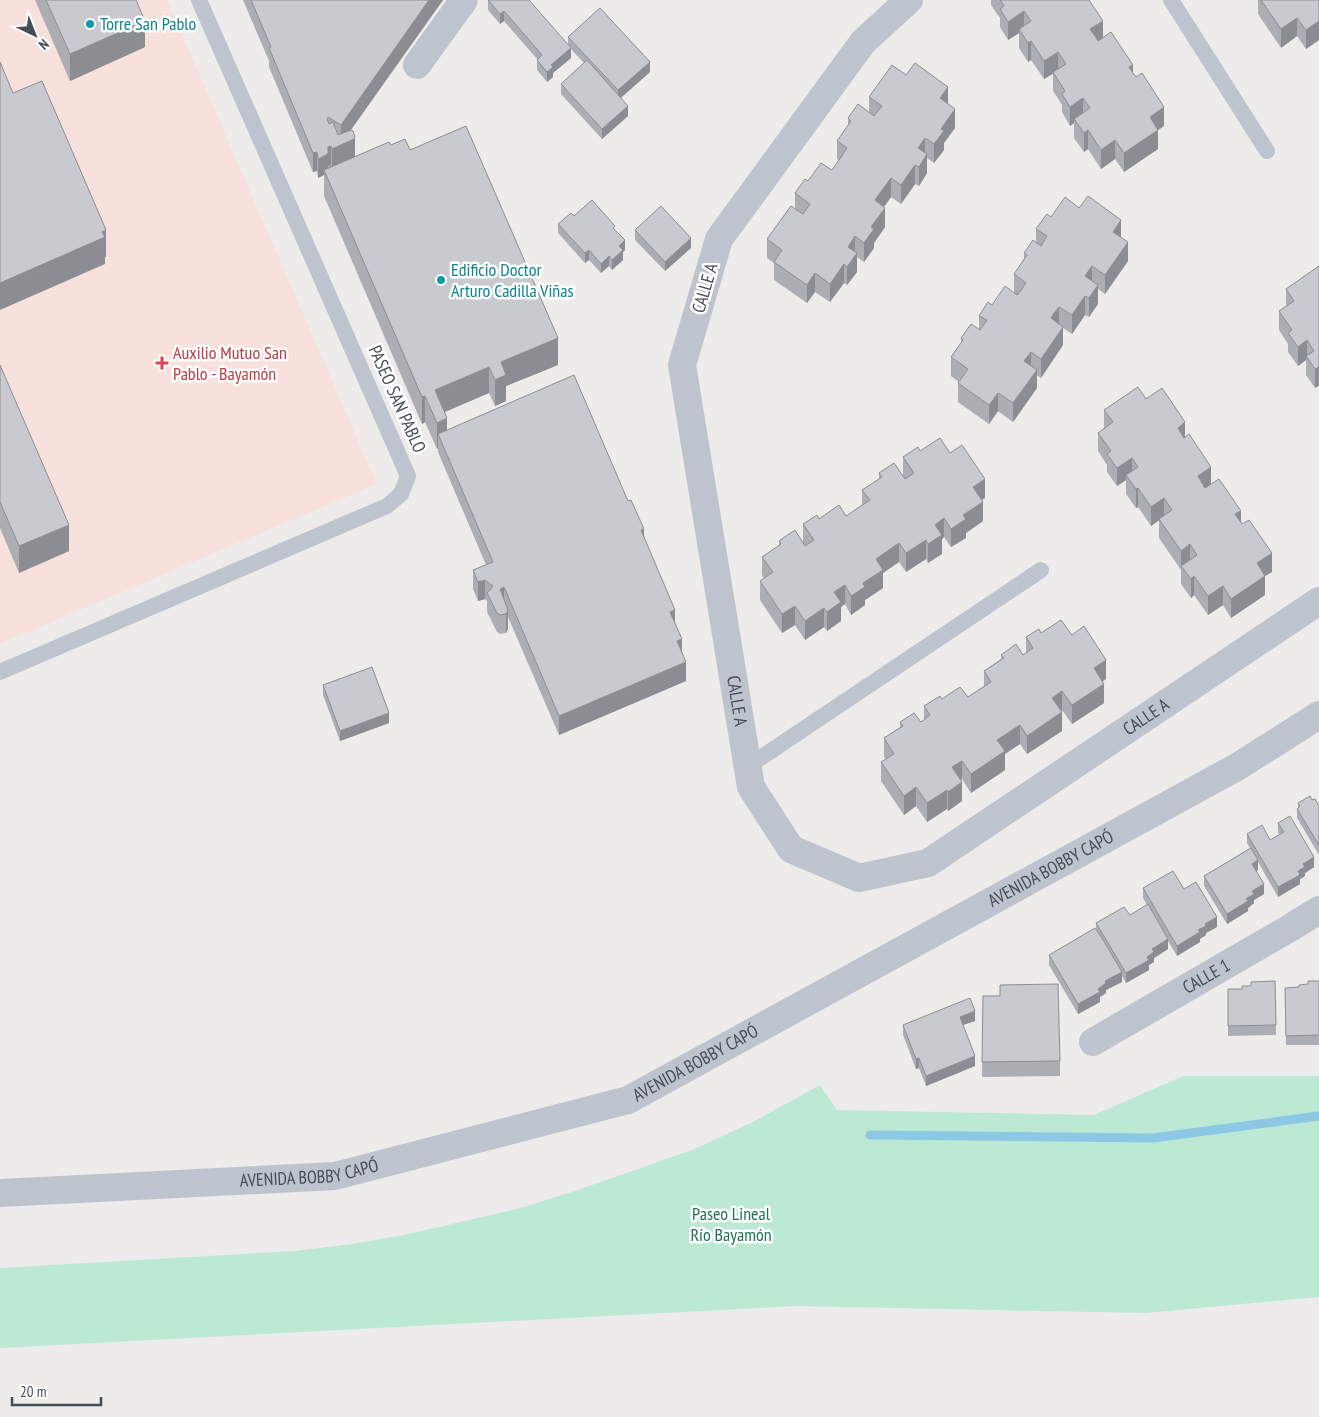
<svg xmlns="http://www.w3.org/2000/svg" width="1319" height="1417" viewBox="0 0 1319 1417" font-family="'PT Sans Narrow',sans-serif">
<rect width="100%" height="100%" fill="#eeebeb"/>
<path fill="#f8e1dc" d="M0,0H167L377,484L0,644Z"/>
<path fill="#bce9d3" d="M1183,1076H1319V1297L1146,1313L796,1306L0,1348V1268L295,1251L352,1244L409,1234L517,1209L578,1190L692,1150L753,1122L820,1085L837,1110L1094,1115Z"/>
<g fill="none" stroke-linecap="round" stroke-linejoin="round">
<path stroke="#8cc7e3" stroke-width="9" d="M870,1135L1153,1138L1319,1116"/>
<path stroke="#bdc4cd" stroke-width="16" d="M1171,0L1267,151
M0,672L387,506L401,494L408,476L199,0
M747,767L1041,570"/>
<g stroke="#bdc4cd" stroke-width="28">
<path id="s1" d="M909,0L863,42L719,239L682,365L751,787L791,849L859,878L928,863L1319,601"/>
<path d="M417,65L464,0"/>
<path id="s2" d="M1093,1042L1290,928L1319,910"/>
</g>
<path stroke="#bdc4cd" stroke-width="28" id="s3" d="M0,1193L335,1176L628,1100L1237,767L1319,715"/>
</g>
<path fill="#acaeb3" d="M35,0H136L145,47L70,81Z
M243,0H443L350,130L355,156L354,157L391,145L410,150L558,365L506,386V401L495,406L489,393L445,412L447,430L644,537L675,623L682,651L686,681L559,735L508,617V629L506,633L500,634L497,632L487,612V601L485,599L478,601L473,589V570L486,565L438,452V448L437,449L425,422L422,424L324,196V175L318,178L317,171L313,172L269,67V61Z
M488,0L568,46V37L650,72L621,98L628,116L602,139L561,94V84L584,63L571,49V58L553,73V77L547,82L537,70V59L504,21L500,24L488,10Z
M991,0H1089L1103,37L1133,65V73L1164,126L1158,130V149L1124,172L1115,159L1101,169L1088,149L1084,152L1074,138V123L1070,126L1062,112V105L1053,91V74L1044,79L1031,60L1028,62L1019,48V33L1008,40L1000,27V18L991,5Z
M1258,0H1319V40L1306,49L1297,36L1281,48L1258,14Z
M869,97L948,104L955,128L944,143V150L934,163L927,158V173L919,186L915,184L901,204L891,197L884,207L885,227L874,243V248L864,262L857,257V272L847,285L844,283L830,302L815,292L807,303L774,280V263L767,258V239L795,208V193L832,170L839,160L837,159V141L848,125V118L869,112Z
M574,216L615,230L625,250L623,252V260L612,270L609,266L601,273L589,260L585,263L558,233V224Z
M1051,217L1121,238L1128,261L1105,294L1098,289V304L1089,317L1085,315L1072,334L1063,328V345L1041,378L1037,375V388L1013,422L998,411L989,424L958,402V383L959,382L951,376V357L961,343V338L979,330V316L992,305L1014,292V274L1024,259V253L1036,242V229Z
M635,230L691,248L665,271L635,240Z
M1319,266V386L1315,388L1306,375V360L1298,366L1288,352V344L1279,330V311L1286,306V289Z
M0,365L69,551L19,573L0,528Z
M1146,399L1185,437L1211,484L1241,522L1272,572L1265,576V595L1231,618L1223,605L1208,615L1194,595L1191,598L1181,584V569V570L1159,538V520L1151,526L1138,507L1136,508L1126,494V480L1117,486L1107,472V465L1098,451V433L1104,428V410Z
M920,451L950,453L985,498L982,500L983,521L966,533V538L951,547L944,537L942,539V554L928,563L926,559L906,572L899,562L883,573V588L865,600V605L851,615L845,604L841,607V621L827,631L824,627L805,640L795,625L782,633L760,600V581L764,578L762,576V557L779,545V541L803,543V524L819,519L846,516L862,505V490L879,479V473L903,476V457Z
M1041,633L1072,635L1106,679L1103,681L1104,703L1072,724L1062,710L1061,711L1062,731L1027,754L1020,744L1005,754V770L971,793L962,779L961,780L962,801L948,811L947,809L927,822L916,806L904,815L881,781V762L886,760L884,757V738L900,727V722H921L924,720V706L942,699L968,697L984,686V671L1001,659V655H1023L1026,653V637Z
M323,685L389,723L340,741L323,695Z
M1312,800L1319,806V855L1297,818V809L1298,808V803Z
M1278,823L1314,867L1305,873V876L1300,879V884L1278,897L1258,862V870L1256,871L1264,894L1254,900V903L1248,908V911L1227,924L1204,886V876L1250,848L1247,843V834L1270,840L1280,834L1278,833Z
M1143,888L1184,889L1217,927L1206,933V935L1200,939V942L1177,956L1168,941V949L1154,958V962L1149,965V970L1126,983L1122,976V982L1106,990V993L1100,997V1002L1078,1014L1049,965V955L1096,931V923L1130,915L1147,905L1143,898Z
M1275,981L1276,1035L1228,1036V989H1242L1251,986Z
M1319,981V1045H1286L1285,988L1299,987Z
M983,996L1060,1061V1076L982,1077Z
M975,1021L963,1025L975,1066L926,1086L919,1068L916,1069L903,1035V1025Z"/>
<path fill="#8c8d92" d="M429,0H443L341,144V125Z
M504,11V21L500,24V14Z
M1024,11V29H1019V33L1008,40V22Z
M1297,18V36L1281,48V29Z
M145,21V47L70,81V54Z
M1103,21V40L1090,48V29Z
M1319,21V40L1306,49V30Z
M1031,41V60L1028,62V43Z
M571,48V58L553,73V77L547,82V72L551,65Z
M1058,52V70L1044,79V61Z
M650,62V72L618,100V90Z
M1133,65V84L1129,67Z
M948,87V105L940,98Z
M1083,98V117L1074,119V123L1070,126V107Z
M628,106V116L602,139V129Z
M1164,107V126L1158,130V149L1124,172V153L1150,117Z
M955,109V128L944,143V150L934,163V144L941,129Z
M1088,130V149L1084,152V133Z
M355,137V156L354,158L332,168V149Z
M925,138V156L918,148Z
M1115,140V159L1101,169V150Z
M331,146V165L328,166V173L324,170V175L318,178V159L328,147Z
M317,152V171L313,172V153Z
M927,154V173L919,186V167Z
M915,165V184L901,204V185Z
M891,178V197L875,219V200Z
M885,208V227L874,243V248L864,262V243L871,227Z
M1121,220V239L1113,232Z
M106,230V257H105V264L0,310V283Z
M855,236V255L848,247Z
M691,238V248L665,271V262Z
M625,240V250L623,252V260L612,270V260L619,246Z
M1128,242V261L1105,294V275Z
M589,250V260L585,263V253Z
M857,253V272L847,285V267Z
M609,256V266L601,273V264Z
M844,264V283L830,302V284Z
M1092,266V285L1085,276Z
M815,273V292L807,303V285Z
M1098,285V304L1089,317V298Z
M1085,296V315L1072,334V315Z
M1059,307V325L1051,318Z
M1063,327V345L1041,378V359Z
M558,338V365L506,386V401L495,406V380L501,362Z
M1307,340V358L1306,356V360L1298,366V347Z
M1031,352V371L1024,361Z
M489,367V393L435,416V390Z
M1319,367V385L1315,388V369Z
M1037,370V388L1013,422V403Z
M998,393V411L989,424V405Z
M425,396V422L422,424V397Z
M447,418V444L438,434V448L437,449V423Z
M1185,422V441L1178,428Z
M1132,458V476L1126,475V480L1117,486V468Z
M1211,467V486L1198,495V476Z
M985,479V498L973,505V487Z
M1138,488V507L1136,508V489Z
M1164,498V517L1151,526V507Z
M983,502V521L966,533V538L951,547V529L963,515Z
M1241,511V530L1235,514Z
M944,518V537L942,539V554L928,563V544L935,525Z
M69,525V551L19,573V546Z
M644,529V548L641,530Z
M926,540V559L906,572V553Z
M899,543V562L883,573V588L865,600V605L851,615V596L863,583L876,559Z
M1190,544V563L1181,566V570V551Z
M1272,553V572L1265,576V595L1231,618V599L1257,563Z
M1194,576V595L1191,598V579Z
M485,580V599L478,601V582Z
M845,585V604L841,607V621L827,631V612L834,592Z
M1223,586V605L1208,615V596Z
M504,587V606L500,589Z
M795,606V625L782,633V614Z
M824,608V627L805,640V621Z
M508,610V629L506,633V614Z
M675,610V629L670,612Z
M682,639V658L677,641Z
M1106,660V679L1094,687V668Z
M686,662V681L559,735V716Z
M1104,684V703L1072,724V705Z
M1062,691V710L1052,717V698Z
M1062,712V731L1027,754V736Z
M389,713V723L340,741V731Z
M1020,725V744L1005,754V770L971,793V774L997,740Z
M962,761V779L952,786V767Z
M962,782V801L948,811V792Z
M916,787V806L904,815V796Z
M947,790V809L927,822V803Z
M1314,857V867L1305,873V876L1300,879V884L1278,897V887L1298,871L1303,864Z
M1258,860V870L1252,873V864Z
M1264,884V894L1254,900V903L1248,908V911L1227,924V914L1246,899L1252,891Z
M1217,917V927L1206,933V935L1200,939V942L1177,956V946L1198,930L1205,924Z
M1168,939V949L1154,958V962L1149,965V970L1126,983V973L1147,957L1152,949Z
M1122,972V982L1106,990V993L1100,997V1002L1078,1014V1004L1098,989L1105,981Z
M975,1011V1021L960,1026V1017Z
M975,1056V1066L926,1086V1076Z
M919,1058V1068L916,1069V1059Z"/>
<path fill="#c8cad0" stroke="#8c8d92" d="M46,0H136L145,21L70,54Z
M251,0H429L341,125L328,117L327,119L329,124L333,122L338,135L351,130L353,131L355,137L354,139L332,149L331,146L328,147V154L318,159L317,152L313,153L269,48L271,47Z
M488,0H529L571,48L551,65L553,67L547,72L537,60L542,55L504,11L500,14Z
M1000,0H1089L1103,21L1090,29L1095,36L1098,41L1111,32L1133,65L1129,67L1133,73L1136,77L1142,73L1164,107L1150,117L1158,130L1124,153L1115,140L1101,150L1088,130L1084,133L1074,119L1090,108L1083,98L1070,107L1062,94L1065,91L1053,72L1066,64L1058,52L1044,61L1031,41L1028,43L1019,29L1031,21L1024,11L1008,22L1000,9L1004,6Z
M1261,0H1319V21L1306,30L1297,18L1281,29Z
M600,8L650,62L618,90L568,37Z
M587,60L628,106L602,129L561,84Z
M0,62L13,93L42,81L106,230L102,232L105,237L0,283Z
M915,63L948,87L940,98L955,109L941,129L944,131L934,144L925,138L918,148L927,154L919,167L915,165L901,185L891,178L875,200L885,208L871,227L874,229L864,243L855,236L848,247L857,253L847,267L844,264L830,284L815,273L807,285L774,262L782,250L767,239L791,206L803,214L810,204L795,193L805,179L808,181L821,163L832,170L839,160L847,148L837,141L851,121L848,118L858,104L874,116L882,106L869,97L892,65L906,75Z
M466,126L558,338L501,362L506,375L495,380L489,367L435,390L447,418L437,423L425,396L422,397L324,170L389,142L391,145L405,139L410,150Z
M1088,196L1121,220L1113,232L1128,242L1105,275L1092,266L1085,276L1098,285L1089,298L1085,296L1072,315L1059,307L1054,313L1051,318L1063,327L1041,359L1031,352L1024,361L1037,370L1013,403L998,393L989,405L958,383L968,369L951,357L963,340L961,338L971,324L980,330L987,320L979,316L988,302L992,305L1005,286L1017,295L1022,289L1026,283L1014,274L1027,255L1024,253L1033,240L1041,246L1047,236L1036,229L1047,214L1051,217L1065,197L1079,208Z
M592,200L615,226L613,228L625,240L619,246L623,250L612,260L609,256L601,264L589,250L585,253L558,224L571,213L574,216Z
M661,206L691,238L665,262L635,230Z
M1319,266V367L1315,369L1306,356L1314,351L1307,340L1298,347L1288,333L1292,330L1279,311L1294,301L1286,289Z
M0,365L69,525L19,546L0,502Z
M574,375L628,501L631,500L644,529L641,530L675,610L670,612L682,639L677,641L686,662L559,716L504,587L500,589L508,610L506,614L500,615L497,613L487,593L493,586L485,580L478,582L473,570L493,562L438,434Z
M1138,387L1146,399L1162,388L1185,422L1178,428L1184,438L1189,434L1211,467L1198,476L1205,488L1219,479L1241,511L1235,514L1242,524L1249,520L1272,553L1257,563L1265,576L1231,599L1223,586L1208,596L1194,576L1191,579L1181,566L1197,555L1190,544L1181,551L1159,519L1172,510L1164,498L1151,507L1138,488L1136,489L1126,475L1138,467L1132,458L1117,468L1107,454L1111,451L1098,433L1113,422L1104,410Z
M940,438L950,453L962,445L985,479L973,487L983,502L963,515L966,519L951,529L944,518L935,525L942,535L928,544L926,540L906,553L899,543L876,559L883,570L863,583L865,587L851,596L845,585L834,592L841,602L827,612L824,608L805,621L795,606L782,614L760,581L773,572L762,557L781,544L779,541L795,530L805,546L814,540L803,524L817,515L819,519L839,505L846,516L870,500L862,490L882,477L879,473L894,463L905,479L914,473L903,457L918,447L920,451Z
M1061,620L1072,635L1084,626L1106,660L1094,668L1104,684L1072,705L1062,691L1052,698L1062,712L1027,736L1020,725L997,740L1005,751L971,774L962,761L955,765L952,767L962,782L948,792L947,790L927,803L916,787L904,796L881,762L894,754L884,738L903,726L900,722L914,713L921,722L930,715L924,706L940,696L942,699L960,687L968,697L991,682L984,671L1004,658L1001,655L1016,644L1023,655L1033,648L1026,637L1039,629L1041,633Z
M372,667L389,713L340,731L323,685Z
M1310,796L1312,800L1315,799L1319,806V845L1297,809L1300,806L1298,803Z
M1290,816L1314,857L1303,864L1305,867L1298,871L1300,875L1278,887L1247,834L1262,825L1270,840L1284,832L1278,823Z
M1251,848L1258,860L1252,864L1264,884L1252,891L1254,894L1246,899L1248,901L1227,914L1204,876Z
M1173,871L1184,889L1196,882L1217,917L1205,924L1206,926L1198,930L1200,932L1177,946L1143,888Z
M1148,904L1168,939L1152,949L1154,952L1147,957L1149,960L1126,973L1096,923L1124,907L1130,915Z
M1095,928L1102,938L1122,972L1105,981L1106,983L1098,989L1100,992L1078,1004L1049,955Z
M1275,981L1276,1025L1228,1026V989H1242V986H1251V982Z
M1308,981H1319V1035L1286,1036L1285,988L1299,987V985L1308,984Z
M1058,984L1060,1061L982,1062L983,996H1000V985Z
M970,998L975,1011L960,1017L975,1056L926,1076L919,1058L916,1059L903,1025Z"/>
<g fill="#0f9aa8" stroke="#fff" stroke-width="2">
<circle cx="90" cy="24" r="5"/>
<circle cx="441" cy="280" r="5"/>
</g>
<path fill="#e0444e" stroke="#fff" stroke-width="2" d="M159.5 355.5h5v5h5v5h-5v5h-5v-5h-5v-5h5z"/>
<g text-anchor="middle" stroke-width="5" stroke-linejoin="round" paint-order="stroke">
<g font-size="18" fill="#0d838f" stroke="#fff" text-anchor="start">
<text x="100" y="30">Torre San Pablo</text>
<text x="451" y="276">Edificio Doctor<tspan x="451" dy="21">Arturo Cadilla Viñas</tspan></text>
</g>
<g font-size="18" fill="#454d57" stroke="#fff">
<text transform="translate(705 288) rotate(-74)" y="6">CALLE A</text>
<text transform="translate(397 399) rotate(66)" y="6">PASEO SAN PABLO</text>
<text dy="6" stroke="none"><textPath href="#s1" startOffset="778">CALLE A</textPath></text>
<text dy="6" stroke="none"><textPath href="#s1" startOffset="1346">CALLE A</textPath></text>
<text dy="6" stroke="none"><textPath href="#s3" startOffset="1120">AVENIDA BOBBY CAPÓ</textPath></text>
<text dy="6" stroke="none"><textPath href="#s2" startOffset="131">CALLE 1</textPath></text>
<text dy="6" stroke="none"><textPath href="#s3" startOffset="715">AVENIDA BOBBY CAPÓ</textPath></text>
<text dy="6" stroke="none"><textPath href="#s3" startOffset="310">AVENIDA BOBBY CAPÓ</textPath></text>
</g>
<g font-size="18" fill="#be3a42" stroke="#fff" text-anchor="start">
<text x="173" y="359">Auxilio Mutuo San<tspan x="173" dy="21">Pablo - Bayamón</tspan></text>
</g>
<g font-size="18" fill="#1d7151" stroke="#fff">
<text x="731" y="1220">Paseo Lineal<tspan x="731" dy="21">Río Bayamón</tspan></text>
</g>
</g>
<g transform="translate(35 35) rotate(137)" stroke="#ffffff" stroke-width="4" paint-order="stroke">
<path d="M0-4L9 19L0 12L-9 19Z" fill="#454d57"/>
<text y="-8" font-size="14" font-weight="bold" text-anchor="middle" fill="#454d57">N</text>
</g>
<path d="M12 1397v8h89v-8" fill="none" stroke="#454d57" stroke-width="2.5"/>
<text x="20" y="1397" font-size="15" fill="#454d57" stroke="#ffffff" stroke-width="4" paint-order="stroke">20 m</text>
</svg>
